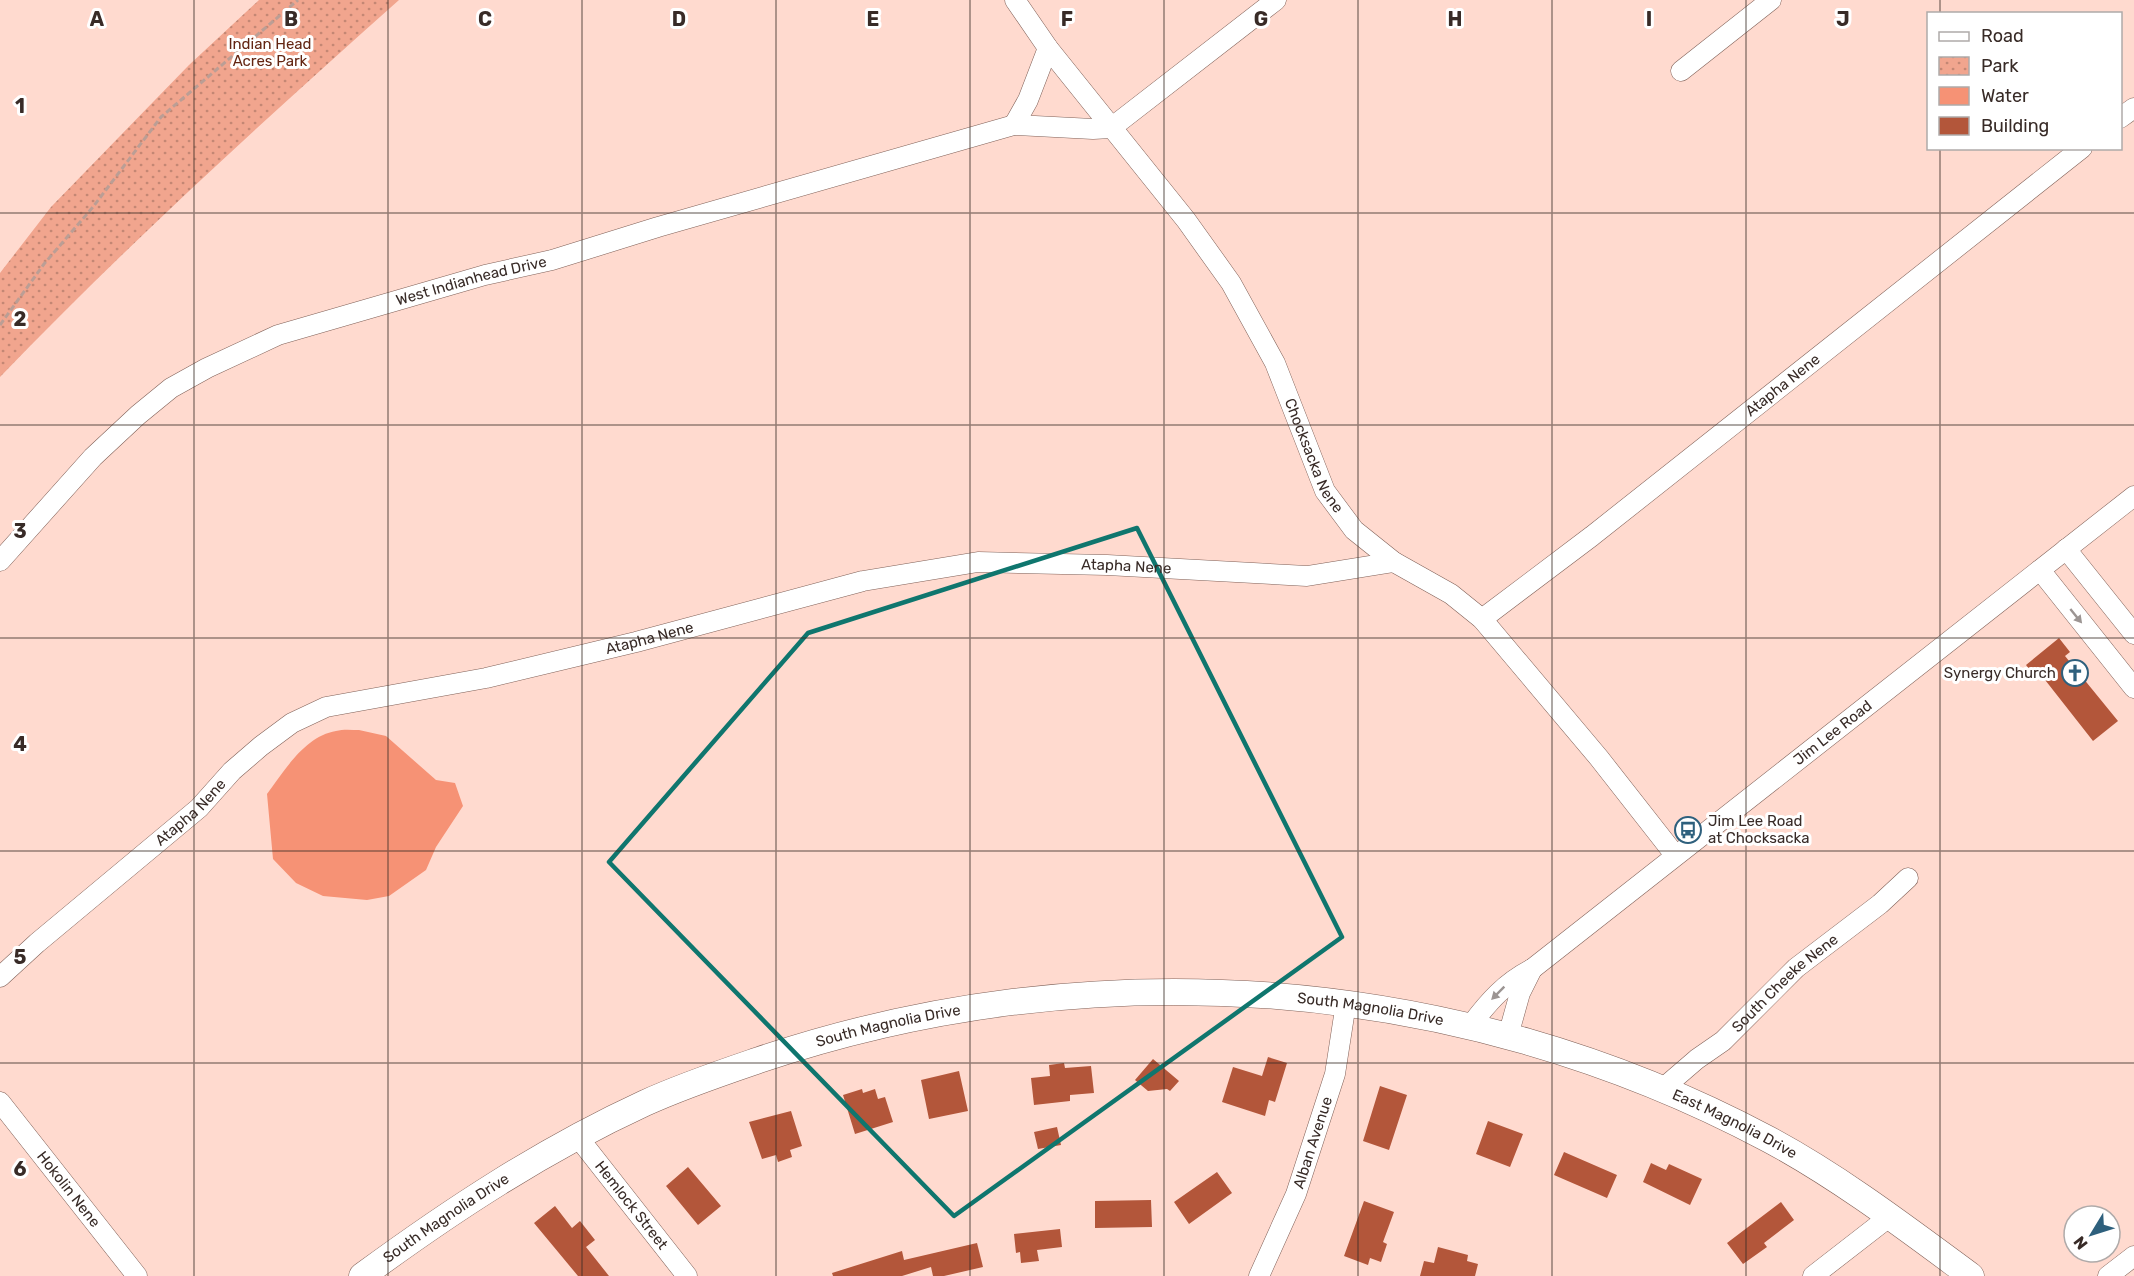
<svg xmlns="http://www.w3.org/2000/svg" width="2134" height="1276" viewBox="0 0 2134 1276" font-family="Rubik,sans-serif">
<defs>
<pattern id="park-dots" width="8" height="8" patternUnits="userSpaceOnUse" patternTransform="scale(1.5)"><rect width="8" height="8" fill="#f1a58e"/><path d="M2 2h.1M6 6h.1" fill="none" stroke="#c48774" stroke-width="1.8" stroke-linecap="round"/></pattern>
</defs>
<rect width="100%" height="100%" fill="#ffdacf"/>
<path fill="url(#park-dots)" d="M259,0H399C262,122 127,245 0,377V273L51,207L189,65Z"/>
<path fill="#f69275" d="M359,730L386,736L436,780L455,783L463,806L436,847L426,870L389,896L367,900L323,896L296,883L273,859L267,794C284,771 305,736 336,731C343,729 352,730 359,730Z"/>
<path fill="#b3563a" d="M2059,638L2070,652L2065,656L2118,721L2093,741L2042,676L2037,679L2026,665Z
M1268,1057L1287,1063L1275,1102L1269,1100L1265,1116L1222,1102L1233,1067L1262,1076Z
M1153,1059L1179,1081L1170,1091L1167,1089L1148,1091L1135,1080Z
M1064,1063L1065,1068L1091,1066L1094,1093L1070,1095V1101L1034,1105L1031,1078L1050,1076L1049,1065Z
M959,1071L968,1111L929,1119L921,1080Z
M1380,1086L1407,1095L1389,1150L1363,1141Z
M862,1089L863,1093L875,1089L878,1099L885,1097L893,1122L855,1134L843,1095Z
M791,1111L802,1146L790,1150L792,1157L778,1162L776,1155L762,1159L749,1122Z
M1488,1121L1523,1134L1510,1167L1476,1154Z
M1057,1127L1061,1145L1038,1149L1034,1132Z
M1564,1152L1617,1175L1607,1198L1554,1175Z
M1651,1163L1666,1170L1669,1164L1702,1179L1690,1205L1643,1182Z
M688,1167L721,1206L698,1225L666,1186Z
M1217,1172L1232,1193L1189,1224L1174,1202Z
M1151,1200L1152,1227L1095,1228V1201Z
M1364,1201L1394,1212L1383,1242L1387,1244L1381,1262L1370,1258L1368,1265L1344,1256Z
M1781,1202L1794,1220L1764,1243L1767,1247L1743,1264L1727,1243Z
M555,1206L572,1228L580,1221L595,1240L586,1247L609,1276H578L534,1223Z
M1060,1229L1062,1247L1037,1250L1039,1261L1021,1263L1020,1252L1016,1253L1014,1234Z
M977,1243L983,1267L944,1276H933L931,1267L902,1276H833L832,1273L902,1251L904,1260Z
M1438,1247L1468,1255L1467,1261L1478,1264L1475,1276H1420L1424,1261L1434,1263Z"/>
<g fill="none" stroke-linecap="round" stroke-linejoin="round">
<defs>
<g id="minor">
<path id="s1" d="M1015,0L1048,48L1186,220L1231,283L1275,363L1325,491L1354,530L1394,562L1451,594L1482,619L1599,758L1675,855"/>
<path d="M1681,71L1771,0"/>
<path d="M2120,118L2134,108"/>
<path d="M1014,125L1028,100L1048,48"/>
<path d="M2066,549L2134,634"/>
<path id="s2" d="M0,561L93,457L138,415L171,388L207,368L278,335L485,275L552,260L658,227L1014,125L1093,129L1111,128L1276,0"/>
<path d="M2040,570L2134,688"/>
<path id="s3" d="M1482,619L1592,536L2082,148"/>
<path id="s4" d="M0,977L37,943L199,808L232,771L261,746L292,723L326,707L486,678L636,642L863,581L978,562L1107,565L1307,576L1394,562"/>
<path id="s5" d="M1471,1025C1489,1001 1505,983 1532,969L2134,496"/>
<path d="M1508,1036L1520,993L1532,969"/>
<path id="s6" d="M1661,1090L1697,1059L1723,1041L1796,968L1880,904L1908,878"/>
<path id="s7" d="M0,1102L137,1276"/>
<path id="s8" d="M577,1136L687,1276"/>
<path id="s9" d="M1259,1276L1296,1194L1335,1074L1346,1003"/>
<path d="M1813,1276L1889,1217"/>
<path d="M2108,1276L2134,1256"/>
</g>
<g id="major">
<path id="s10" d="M362,1276C452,1210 543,1150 645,1103C682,1086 721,1073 759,1060C1091,948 1458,974 1768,1139C1839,1177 1906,1228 1971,1276"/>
</g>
</defs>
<use href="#minor" stroke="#806158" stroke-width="21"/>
<use href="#major" stroke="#806158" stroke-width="27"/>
<path stroke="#bb9e95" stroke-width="3" stroke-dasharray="6 3" stroke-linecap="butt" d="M0,325L44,264L93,207L161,117L298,0"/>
<use href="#minor" stroke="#fff" stroke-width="20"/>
<use href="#major" stroke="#fff" stroke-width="26"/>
</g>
<defs><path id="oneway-solid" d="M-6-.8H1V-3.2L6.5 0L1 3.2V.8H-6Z" transform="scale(1.5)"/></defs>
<g fill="#9c9593">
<use href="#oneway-solid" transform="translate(2076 616) rotate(51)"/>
<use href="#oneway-solid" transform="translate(1498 993) rotate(135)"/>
</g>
<path fill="none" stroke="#0f766e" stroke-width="4.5" stroke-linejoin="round" d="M1137,528L1342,937L954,1216L609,862L808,633Z"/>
<path fill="none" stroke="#382b27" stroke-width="1.5" stroke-opacity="0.55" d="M194,0V1276M388,0V1276M582,0V1276M776,0V1276M970,0V1276M1164,0V1276M1358,0V1276M1552,0V1276M1746,0V1276M1940,0V14M1940,148V1276M0,213H2134M0,425H2134M0,638H2134M0,851H2134M0,1063H2134"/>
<defs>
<symbol id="church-ring" viewBox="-11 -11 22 22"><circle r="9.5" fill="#fff" stroke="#2e607d" stroke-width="1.5"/><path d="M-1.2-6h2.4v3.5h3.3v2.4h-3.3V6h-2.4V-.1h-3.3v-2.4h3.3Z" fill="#2e607d"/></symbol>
<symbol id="bus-ring" viewBox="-11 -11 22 22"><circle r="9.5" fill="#fff" stroke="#2e607d" stroke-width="1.5"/><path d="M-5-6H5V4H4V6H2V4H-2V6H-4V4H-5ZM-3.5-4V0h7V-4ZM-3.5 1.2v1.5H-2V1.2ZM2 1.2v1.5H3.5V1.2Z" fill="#2e607d"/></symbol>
</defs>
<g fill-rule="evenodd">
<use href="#church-ring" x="2060" y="658" width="30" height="30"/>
<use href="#bus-ring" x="1673" y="815" width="30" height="30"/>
</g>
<g text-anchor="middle" stroke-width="6" stroke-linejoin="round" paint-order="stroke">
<g font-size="15" fill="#632512" stroke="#fff">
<text x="270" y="49">Indian Head<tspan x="270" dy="17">Acres Park</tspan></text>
</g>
<g font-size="15" fill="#382b27" stroke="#fff">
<text dy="5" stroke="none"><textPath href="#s2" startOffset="564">West Indianhead Drive</textPath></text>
<text dy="5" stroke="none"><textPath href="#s3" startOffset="381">Atapha Nene</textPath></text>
<text dy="5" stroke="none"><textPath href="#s1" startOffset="548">Chocksacka Nene</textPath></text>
<text dy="5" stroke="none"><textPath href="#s4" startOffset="1242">Atapha Nene</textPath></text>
<text dy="5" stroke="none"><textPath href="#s4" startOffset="756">Atapha Nene</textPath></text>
<text dy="5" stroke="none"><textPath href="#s5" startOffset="466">Jim Lee Road</textPath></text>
<text dy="5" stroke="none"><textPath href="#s4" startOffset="252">Atapha Nene</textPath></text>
<text dy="5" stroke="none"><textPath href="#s6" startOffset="164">South Cheeke Nene</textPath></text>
<text dy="5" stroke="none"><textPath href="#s10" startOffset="1074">South Magnolia Drive</textPath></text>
<text dy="5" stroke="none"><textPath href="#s10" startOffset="588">South Magnolia Drive</textPath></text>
<text dy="5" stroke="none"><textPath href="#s10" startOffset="1458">East Magnolia Drive</textPath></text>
<text dy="5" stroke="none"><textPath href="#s9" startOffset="144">Alban Avenue</textPath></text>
<text dy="5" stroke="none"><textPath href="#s7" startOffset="111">Hokolin Nene</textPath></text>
<text dy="5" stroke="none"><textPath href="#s8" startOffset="88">Hemlock Street</textPath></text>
<text dy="5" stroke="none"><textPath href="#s10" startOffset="102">South Magnolia Drive</textPath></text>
</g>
<g font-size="15" fill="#382b27" stroke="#fff" text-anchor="end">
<text x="2056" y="678">Synergy Church</text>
<text x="1708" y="826" text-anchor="start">Jim Lee Road<tspan x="1708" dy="17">at Chocksacka</tspan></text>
</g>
</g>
<g font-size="20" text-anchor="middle" font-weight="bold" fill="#382b27" stroke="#fff" stroke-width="6" stroke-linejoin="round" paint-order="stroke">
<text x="97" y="26">A</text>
<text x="291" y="26">B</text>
<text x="485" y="26">C</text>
<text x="679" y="26">D</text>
<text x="873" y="26">E</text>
<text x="1067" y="26">F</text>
<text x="1261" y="26">G</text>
<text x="1455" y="26">H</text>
<text x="1649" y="26">I</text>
<text x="1843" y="26">J</text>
<text x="20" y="113">1</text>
<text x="20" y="326">2</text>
<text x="20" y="538">3</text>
<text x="20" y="751">4</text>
<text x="20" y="964">5</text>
<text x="20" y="1176">6</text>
</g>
<rect x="1927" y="12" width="195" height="138" fill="#ffffff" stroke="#afaaa9" stroke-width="1.5"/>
<rect x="1939" y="32" width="30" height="9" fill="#ffffff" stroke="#afaaa9" stroke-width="1.5"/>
<text x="1981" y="42" font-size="18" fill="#382b27">Road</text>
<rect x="1939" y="57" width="30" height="18" fill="url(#park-dots)" stroke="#afaaa9" stroke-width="1.5"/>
<text x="1981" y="72" font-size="18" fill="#382b27">Park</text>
<rect x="1939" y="87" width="30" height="18" fill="#f69275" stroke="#afaaa9" stroke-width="1.5"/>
<text x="1981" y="102" font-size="18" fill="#382b27">Water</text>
<rect x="1939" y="117" width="30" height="18" fill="#b3563a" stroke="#afaaa9" stroke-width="1.5"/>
<text x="1981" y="132" font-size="18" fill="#382b27">Building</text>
<g transform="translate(2092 1234) rotate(232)"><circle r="28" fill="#ffffff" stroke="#afaaa9" stroke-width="1.5"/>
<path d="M0-4.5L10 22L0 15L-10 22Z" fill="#2e607d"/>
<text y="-9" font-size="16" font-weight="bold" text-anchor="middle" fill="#382b27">N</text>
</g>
</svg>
